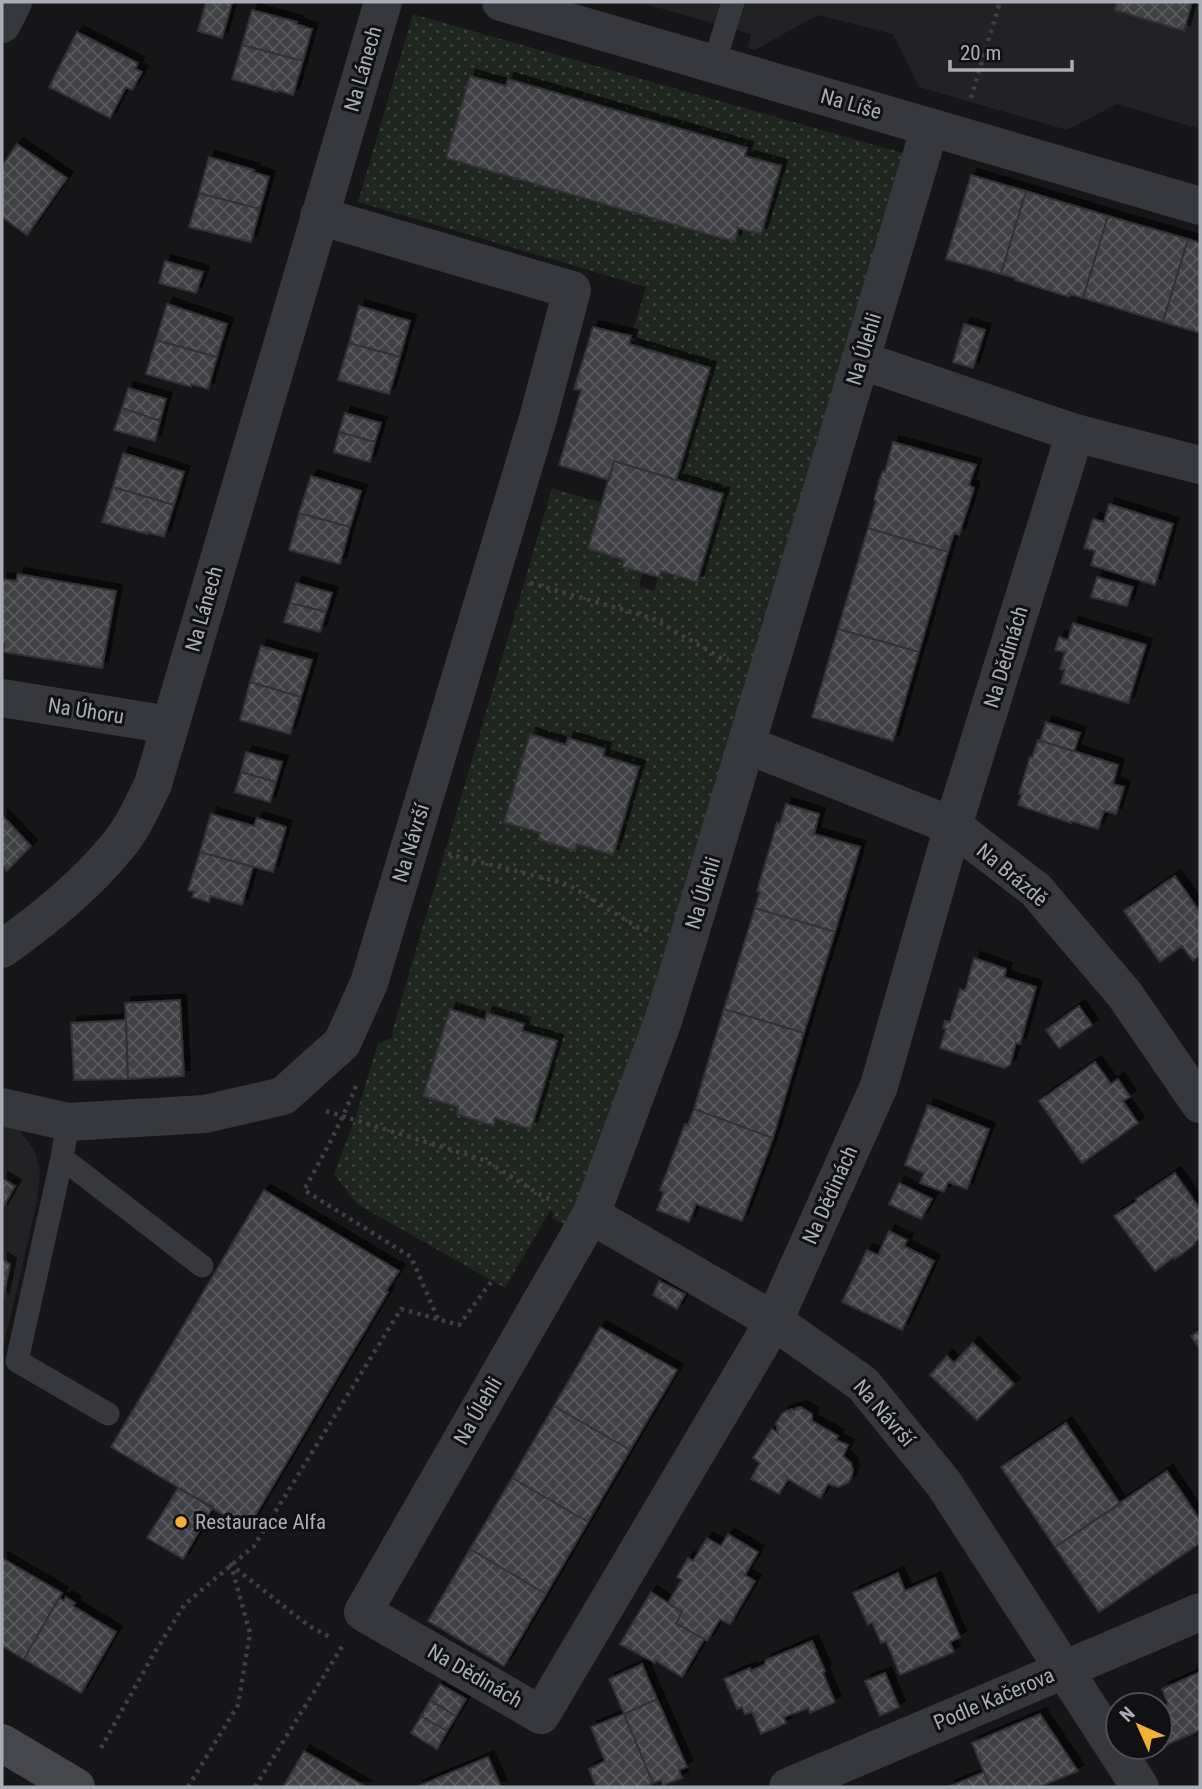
<svg xmlns="http://www.w3.org/2000/svg" width="1202" height="1789" viewBox="0 0 1202 1789" font-family="'Roboto Condensed',sans-serif">
<defs>
<pattern id="grass-dots" width="8" height="8" patternUnits="userSpaceOnUse" patternTransform="scale(1.75)"><rect width="8" height="8" fill="#1e261f"/><path d="M2 2h.1M6 6h.1" fill="none" stroke="#3c433d" stroke-width="1.8" stroke-linecap="round"/></pattern>
<pattern id="building-cross-hatch" width="8" height="8" patternUnits="userSpaceOnUse" patternTransform="scale(1.75)"><rect width="8" height="8" fill="#404145"/><path d="M0 0l8 8M0 8l8-8" fill="none" stroke="#595a5e"/></pattern>
<filter id="shadow"><feDropShadow dx="6" dy="-6" stdDeviation="0" flood-color="#0009"/></filter>
</defs>
<rect width="100%" height="100%" fill="#161618"/>
<path fill="#222225" d="M638,2H1200V129L1117,104L1067,130L919,87L893,34L818,15L755,50L748,48L751,34Z
M2,1121L15,1124L35,1151L40,1173L36,1206L2,1353Z"/>
<path fill="url(#grass-dots)" fill-rule="evenodd" d="M413,14L903,153L675,947L568,1226L552,1218L554,1213L550,1211L505,1288L357,1204L334,1174L356,1116L378,1043L392,1038L393,1028L552,488L603,503L588,548L624,560L622,567L643,572L639,586L654,591L661,571L723,494L676,480L710,368L707,365L697,362L696,363L629,344L646,287L358,202ZM470,76L506,86L508,80L747,148L745,156L780,165L761,234L738,228L735,240L721,237L446,158ZM569,738L605,749L603,756L639,767L613,854L577,844L574,851L538,839ZM450,1009L485,1020L488,1013L523,1024L522,1031L557,1041L531,1129L495,1118L493,1125L457,1114L458,1107L423,1096Z"/>
<path fill="url(#building-cross-hatch)" stroke="#303034" stroke-width="2" filter="url(#shadow)" d="M206,2H226L232,3L222,38L198,31Z
M1117,2H1192L1184,31L1115,10Z
M252,10L297,22L296,24L312,29L303,61L242,45Z
M77,32L138,63L135,69L142,72L132,90L126,87L110,118L49,87Z
M242,45L303,61L293,95L277,90V92L232,79Z
M470,76L506,86L508,79L747,148L745,156L781,166L761,234L738,228L735,241L721,238L446,158Z
M17,144L67,178L27,235L2,217V166Z
M209,157L254,170L253,172L269,177L260,209L199,193Z
M971,175L1026,191L1001,274L946,259Z
M1026,191L1108,216L1083,298L1069,294V297L1015,280V278L1001,274Z
M199,193L260,209L251,242L189,227Z
M1108,216L1188,239L1163,322L1083,298Z
M1188,239L1200,243V333L1163,322Z
M165,261L203,272L196,293L159,283Z
M167,304L227,324L217,357L156,340Z
M359,306L410,321L400,357L349,343Z
M964,324L985,330L973,368L953,362Z
M593,327L631,336L629,344L710,368L676,480L614,461L609,480L559,465L581,390L574,389Z
M156,340L217,357L208,389L191,384V387L146,374Z
M349,343L400,357L389,394L338,380Z
M128,388L166,399L160,421L122,408Z
M122,408L160,421L155,441L114,430Z
M345,413L381,423L375,442L339,432Z
M339,432L375,442L370,462L334,452Z
M893,442L976,465L969,485L974,488L959,535L954,533L948,552L868,528L876,501L874,500L880,478L883,471L885,472Z
M123,453L184,472L174,505L113,487Z
M614,461L723,494L697,582L661,571L659,577L622,567L624,560L588,548Z
M311,476L361,491L350,527L299,513Z
M113,487L174,505L164,537L147,532V534L102,522Z
M1109,504L1173,524L1155,585L1091,565L1095,551L1084,548L1093,519L1104,522Z
M299,513L350,527L340,564L289,550Z
M868,528L948,552L919,652L838,629Z
M18,574L116,591L102,668L3,652L5,644H2V579L16,581Z
M1097,577L1133,587L1127,606L1091,597Z
M296,583L332,593L326,612L290,603Z
M290,603L326,612L320,632L284,622Z
M1073,623L1146,645L1128,703L1061,683L1065,670L1060,669L1065,652L1055,650L1059,637L1068,640Z
M838,629L919,652L893,741L812,717Z
M261,646L312,660L301,697L250,682Z
M250,682L301,697L290,734L240,720Z
M1046,722L1080,733L1074,751L1040,741Z
M530,734L566,745L568,738L605,749L603,756L639,767L613,855L577,844L575,851L538,839L540,833L504,822Z
M1038,740L1118,765L1113,784L1124,787L1116,814L1104,811L1098,829L1071,821V823L1018,805L1022,794H1019L1030,757L1032,758Z
M246,752L282,762L276,782L241,772Z
M241,772L276,782L270,802L235,792Z
M786,804L819,814L814,834L860,847L835,932L755,908L760,892L757,891L777,823L780,824Z
M211,814L254,826L257,818L286,827L273,872L200,852Z
M2,815L31,846L7,871L2,865Z
M200,852L253,867L242,905L210,896L209,902L192,897L194,892L188,890Z
M1175,876L1200,912V955L1193,961L1182,946L1160,962L1124,911Z
M755,908L835,932L804,1033L724,1009Z
M974,958L1006,969L1004,977L1036,987L1020,1044L1016,1043L1010,1065L1004,1068L940,1048L946,1029L943,1028L945,1021L950,1022L960,989L965,991Z
M180,1000L184,1076L128,1079L125,1003Z
M1079,1006L1092,1025L1059,1048L1046,1030Z
M450,1009L485,1020L487,1013L524,1024L522,1031L557,1041L531,1129L495,1118L494,1126L457,1114L458,1107L423,1096Z
M724,1009L804,1033L773,1138L694,1109Z
M126,1020L128,1079L74,1080L71,1023Z
M1095,1062L1111,1084L1118,1079L1130,1097L1123,1101L1138,1123L1082,1163L1039,1101Z
M928,1105L989,1129L967,1189L948,1182L944,1192L920,1183L924,1173L905,1165Z
M694,1109L773,1138L742,1221L696,1204L689,1222L657,1210L664,1192L660,1190L685,1124L688,1125Z
M1175,1173L1200,1209V1238L1194,1243L1195,1244L1175,1259L1174,1257L1155,1271L1114,1216L1137,1201L1136,1199Z
M2,1178L15,1186L2,1209Z
M899,1183L932,1199L921,1219L889,1204Z
M264,1190L399,1271L386,1291L388,1292L247,1529L111,1447Z
M889,1231L907,1240L904,1246L934,1261L902,1330L842,1302L867,1250L878,1255Z
M2,1259L10,1264L3,1299L2,1298Z
M659,1281L685,1294L677,1309L653,1295Z
M600,1327L677,1370L630,1450L554,1406Z
M1200,1330V1349L1191,1336Z
M973,1343L1014,1384L977,1420L930,1375L947,1356L954,1363Z
M554,1406L630,1450L588,1522L512,1478Z
M801,1407L812,1414V1421L838,1436L836,1440L848,1445L843,1456L851,1463L853,1471L851,1478L848,1483L838,1487L828,1484L820,1498L788,1479L779,1494L751,1479L760,1463L753,1458L772,1429L778,1433L776,1423L783,1413L788,1410L790,1412L791,1409L795,1410L796,1408Z
M1066,1423L1120,1504L1055,1547L1001,1467Z
M1167,1471L1200,1520V1543L1099,1612L1055,1547Z
M512,1478L588,1522L546,1594L470,1549Z
M178,1488L213,1507L183,1559L147,1538Z
M728,1534L758,1552L745,1575L755,1581L730,1624L720,1619L707,1641L676,1623L682,1612L668,1603L682,1580L677,1577L688,1558L693,1561L707,1538L721,1546Z
M470,1549L546,1594L504,1666L428,1621Z
M2,1558L62,1593L24,1659L2,1646Z
M898,1573L905,1591L935,1578L960,1637L950,1642L954,1652L900,1675L886,1641L881,1643L872,1622L868,1625L853,1593Z
M651,1592L682,1612L676,1623L704,1639L682,1677L656,1661L655,1663L620,1644Z
M66,1597L75,1603L73,1606L116,1632L81,1693L24,1659L59,1598L64,1601Z
M812,1641L825,1671L823,1673L835,1702L810,1713L808,1708L784,1717L786,1723L761,1734L752,1712L745,1714L742,1707L737,1709L724,1679L750,1668L751,1671L764,1665L766,1660Z
M642,1664L657,1699L624,1714L609,1679Z
M1200,1672V1730L1157,1749L1156,1747H1160V1707L1168,1704L1162,1689Z
M885,1673L899,1707L880,1716L865,1681Z
M440,1684L466,1699L456,1716L430,1700Z
M657,1699L687,1767L679,1770L682,1778L663,1785L661,1780L653,1783L624,1714Z
M430,1700L456,1716L447,1731L421,1716Z
M624,1714L653,1783L646,1786L647,1787H596L589,1769L605,1761L591,1727Z
M1040,1714L1078,1771L1039,1787H990L972,1743Z
M421,1716L447,1731L437,1749L411,1733Z
M304,1751L366,1787H283Z
M488,1757L501,1787H416Z
M984,1772L990,1787H948Z"/>
<g fill="none" stroke-linecap="round" stroke-linejoin="round">
<path stroke="#3d3f44" stroke-width="4.5" stroke-dasharray="3.5 5" stroke-linecap="butt" d="M971,98L1000,2
M530,583L652,618L721,658L729,660
M448,854L567,884L639,928L650,931
M356,1086C341,1123 323,1156 304,1190L411,1257L438,1319
M326,1111L484,1160L544,1197L554,1201
M101,1748L153,1655L185,1604L254,1546L401,1309L459,1325L491,1282
M188,1787L238,1705L250,1633L231,1565L309,1626L330,1637
M255,1787L343,1645"/>
<path stroke="#37383d" stroke-width="23" d="M714,64L733,2
M68,1122L62,1158L17,1361L108,1414
M62,1158L202,1266"/>
<path stroke="#37383d" stroke-width="38" d="M501,2L1200,206
M2,24L13,2
M930,127L688,940L663,1021L591,1215L363,1612L541,1715L774,1321L879,1086L953,826L1075,433
M860,360L1075,433L1200,465
M2,698L170,725
M747,745L953,826L1036,890L1125,995L1200,1104
M2,949C43,920 83,888 115,849C132,830 142,807 153,784L383,2
M2,1107L68,1122L205,1114L283,1096L342,1043L369,983L539,415L572,290L319,216
M591,1215L774,1321L863,1384L944,1484L1140,1787"/>
<path stroke="#37383d" stroke-width="38" d="M788,1787L1200,1612"/>
<path stroke="#45474d" stroke-width="38" d="M2,1743L76,1787"/>
</g>
<circle fill="#f2b134" stroke="#111113" stroke-width="2.5" cx="181" cy="1522" r="7"/>
<g text-anchor="middle" stroke-width="6" stroke-linejoin="round" paint-order="stroke">
<g font-size="21" fill="#a8adb8" stroke="#111113">
<text transform="translate(363 69) rotate(-74)" y="7">Na Lánech</text>
<text transform="translate(851 104) rotate(16)" y="7">Na Líše</text>
<text transform="translate(864 349) rotate(-73)" y="7">Na Úlehli</text>
<text transform="translate(204 609) rotate(-74)" y="7">Na Lánech</text>
<text transform="translate(1006 657) rotate(-73)" y="7">Na Dědinách</text>
<text transform="translate(86 711) rotate(9)" y="7">Na Úhoru</text>
<text transform="translate(411 843) rotate(-73)" y="7">Na Návrší</text>
<text transform="translate(1012 875) rotate(40)" y="7">Na Brázdě</text>
<text transform="translate(703 893) rotate(-73)" y="7">Na Úlehli</text>
<text transform="translate(830 1195) rotate(-66)" y="7">Na Dědinách</text>
<text transform="translate(478 1411) rotate(-60)" y="7">Na Úlehli</text>
<text transform="translate(884 1413) rotate(49)" y="7">Na Návrší</text>
<text transform="translate(475 1676) rotate(30)" y="7">Na Dědinách</text>
<text transform="translate(994 1699) rotate(-23)" y="7">Podle Kačerova</text>
</g>
<g font-size="21" fill="#a8adb8" stroke="#111113" text-anchor="start">
<text x="195" y="1529">Restaurace Alfa</text>
</g>
</g>
<rect width="1202" height="1789" fill="none" stroke="#a8adb8" stroke-width="7"/>
<g transform="translate(1139 1726) rotate(315)"><circle r="33" fill="#111113" stroke="#4d4f55" stroke-width="2"/>
<path d="M0-5L12 26L0 18L-12 26Z" fill="#f2b134"/>
<text y="-10" font-size="19" font-weight="bold" text-anchor="middle" fill="#a8adb8">N</text>
</g>
<path d="M950 60v10h122v-10" fill="none" stroke="#a8adb8" stroke-width="3.5"/>
<text x="960" y="60" font-size="21" fill="#a8adb8" stroke="#111113" stroke-width="5" paint-order="stroke">20 m</text>
</svg>
